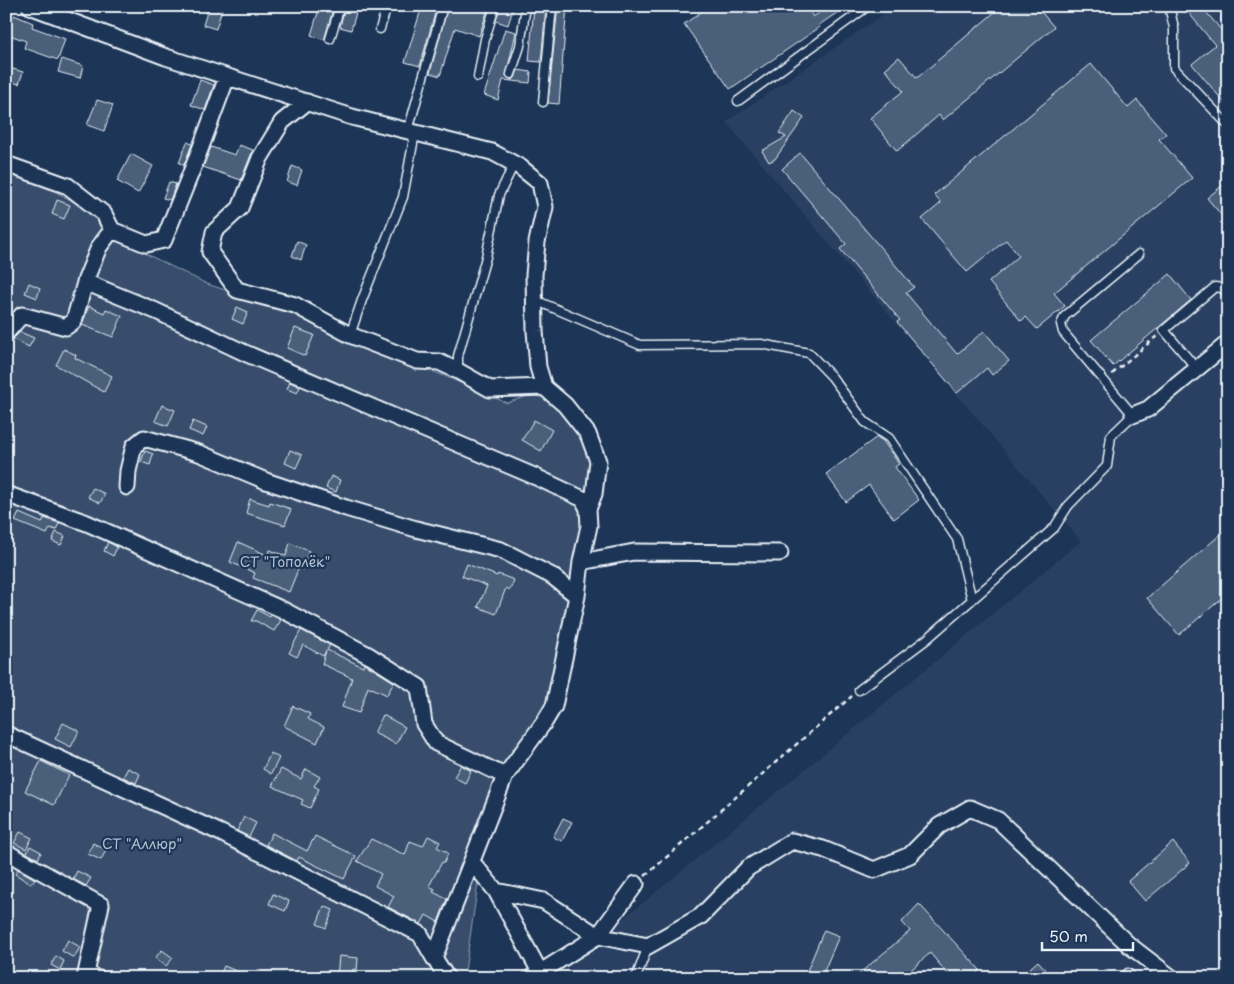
<svg xmlns="http://www.w3.org/2000/svg" width="1234" height="984" viewBox="0 0 1234 984" font-family="'Playpen Sans',sans-serif">
<rect width="100%" height="100%" fill="#1d3557"/>
<filter id="ink" filterUnits="userSpaceOnUse"><feTurbulence type="fractalNoise" baseFrequency=".02" numOctaves="2"/><feDisplacementMap in="SourceGraphic" scale="10" xChannelSelector="R" yChannelSelector="G"/><feConvolveMatrix kernelMatrix="1 2 1 2 8 2 1 2 1" color-interpolation-filters="sRGB"/></filter>
<g filter="url(#ink)">
<path fill="#2a4162" d="M896,6H1228V978H552L1081,541L726,122Z"/>
<path fill="#374d6c" stroke="#909fb2" d="M6,171C43,187 88,200 110,236L207,284L295,313L354,340L447,377L507,403L530,395L546,398L578,429L591,459L584,531L545,716L505,765L482,856L464,978H6Z"/>
<path fill="#495e7a" stroke="#e8f1f8" d="M209,6H223L216,29L203,25Z
M320,6H334L324,40L311,35Z
M345,6H358L351,30L340,27Z
M422,6H437L420,66L405,62Z
M448,6H489L479,36L455,28L440,76L430,73Z
M500,6H514L508,25L496,21Z
M534,6H546L541,62L529,61Z
M558,6H567L559,104L548,103Z
M710,6H806L813,17L830,6H847L819,25L820,27L730,89L684,24Z
M1002,6H1036L1054,27L943,120L939,115L897,151L870,118L903,91L885,69L899,57L917,78Z
M1183,6H1201L1228,38V107L1192,64L1215,45Z
M14,15L33,23L32,27L65,39L58,60L24,48L26,41L7,34Z
M505,29L516,32L506,76L512,80L515,78L518,70L531,72L530,83L503,80L498,100L484,95Z
M62,59L83,66L80,78L58,72Z
M1091,64L1128,108L1137,100L1166,134L1159,139L1192,178L1054,293L1065,306L1037,329L1026,317L1021,321L989,282L1019,256L1006,240L967,272L922,219L941,203L934,195Z
M6,67L23,72L19,84L6,80Z
M200,80L214,85L205,110L191,105Z
M97,100L113,105L104,131L87,125Z
M794,111L804,118L775,159L769,162L762,151L786,137L779,133Z
M187,142L192,144L184,165L179,163Z
M239,145L253,150L241,180L203,167L211,147L235,155Z
M800,153L914,287L906,293L957,354L984,331L1009,361L992,375L987,368L957,393L897,322L900,320L840,249L846,244L782,169Z
M131,154L153,166L138,193L117,181Z
M292,166L302,170L297,185L287,182Z
M1228,181V223L1207,198Z
M169,182L176,184L170,200L163,198Z
M57,200L70,205L64,219L52,214Z
M297,241L306,245L301,260L292,256Z
M1170,274L1191,300L1113,366L1091,340Z
M29,283L40,288L37,298L25,293Z
M89,306L104,313L106,309L122,316L113,337L82,325Z
M237,307L248,312L243,324L232,319Z
M295,328L314,335L305,356L287,348Z
M20,332L34,338L29,347L13,339Z
M64,349L76,355L75,358L112,376L104,392L56,365Z
M290,382L300,387L297,393L287,389Z
M162,405L175,410L168,426L155,421Z
M534,420L552,430L541,451L522,440Z
M193,421L207,427L203,436L189,430Z
M877,437L883,441L899,464L895,467L919,500L894,519L869,485L846,502L826,474Z
M290,450L302,455L296,468L285,463Z
M145,451L153,454L150,465L141,462Z
M331,476L340,480L336,492L326,488Z
M93,488L105,494L100,503L88,497Z
M250,499L269,505L270,502L291,509L285,525L246,513Z
M19,513L42,523L44,518L59,523L56,530L50,528L47,534L15,521Z
M1228,528V593L1179,635L1147,598Z
M56,532L65,536L61,545L52,541Z
M108,542L117,547L113,556L104,551Z
M238,542L267,555L270,550L286,556L290,543L309,551L304,563L301,562L289,592L253,578L255,573L230,562Z
M467,564L497,576L498,574L514,580L510,590L506,588L496,614L478,607L487,586L462,576Z
M257,610L270,617L271,615L281,620L274,631L256,621H251Z
M301,630L330,645L327,650L363,667L365,664L394,682L387,695L372,688L371,689L368,687L359,713L342,707L352,678L322,664L326,651L323,656L303,645L297,657L289,653Z
M293,706L310,714L308,719L324,727L317,743L284,726Z
M383,715L405,727L396,744L374,733Z
M63,723L79,731L71,747L55,739Z
M271,753L279,758L271,774L263,769Z
M41,761L69,775L54,805L25,791Z
M461,765L471,771L465,783L454,777Z
M128,768L140,774L136,783L123,777Z
M281,769L301,779L306,769L320,777L314,786L319,789L310,808L301,804L303,800L272,786Z
M244,817L256,823L249,837L237,831Z
M563,818L572,822L562,841L553,837Z
M20,832L32,838L26,849L14,843Z
M272,833L307,851L315,836L356,856L344,879L299,857L297,861L266,845Z
M428,836L440,842L437,847L448,853L444,863L442,862L429,886L435,889L433,892L447,899L438,922L426,915L421,924L388,907L394,896L375,886L381,874L357,861L371,839L405,855L410,841L423,846Z
M1173,842L1190,863L1145,901L1128,881Z
M93,843L106,850L101,860L88,854Z
M30,846L41,852L38,859L27,853Z
M18,869L35,879L31,884L15,874Z
M77,871L91,878L86,886L73,879Z
M273,894L289,901L285,911L269,904Z
M919,904L980,970L972,978H951L930,953L902,978H854L910,931L902,922Z
M324,906L333,910L326,928L317,924Z
M824,930L839,936L821,978H804Z
M68,940L80,947L74,958L62,951Z
M162,950L173,958L166,966L155,958Z
M56,956L64,961L60,970L51,965Z
M339,956L358,958L357,970L353,969L351,978H337Z
M1038,961L1053,978H1019Z
M224,966L251,977V978H219Z"/>
<g fill="none" stroke-linecap="round" stroke-linejoin="round">
<defs>
<path id="service" d="M1169,6L1174,28V68L1228,125
M1226,19L1228,22
M380,29L387,6
M330,39L340,6
M511,74L520,46L526,6
M478,77L485,39L495,6
M738,101L868,6
M543,102L552,6
M408,131L443,6
M535,300L640,345L761,344L809,353L832,377L865,422L889,438L957,539L972,600
M350,335L362,300L403,197L415,133
M1197,369L1164,330L1215,287L1222,288L1228,295
M458,371V356L486,257L499,195L514,164
M859,690L927,639L1054,528L1068,506L1107,466L1111,436L1133,415L1063,332L1061,324L1065,316L1139,254
M87,970L106,978
M636,978L648,946
M1122,978L1128,973L1132,978"/>
<path id="minor" d="M30,6L166,57L352,117L492,152L520,167L540,183L545,207L537,242L534,275L535,331L538,367L544,387L565,405L588,434L598,461L594,494L588,509L589,526L581,562L577,596L554,706L545,721L505,776L434,958L447,978
M307,102L282,122L260,158L240,208L214,232L210,252L237,290L295,305L350,335L417,361L439,362L458,371L490,389L544,387
M6,164L68,186L104,214L112,230L99,247L86,279L74,321L66,327L22,315L6,333
M112,230L146,244L164,240L198,155L227,77
M85,282L156,311L245,353L536,477L583,499L588,509
M1133,415L1148,409L1228,343
M127,487L128,471L134,446L144,438L199,453L266,481L346,508L416,529L501,550L552,576L577,596
M6,494L87,523L283,610L370,656L419,687L424,724L436,743L505,776
M581,562L634,552L780,553
M6,734L221,833L420,934L434,958
M6,852L101,905L85,978
M472,862L496,891L544,901L598,936L636,884
M496,891L540,972
M531,978L598,936L648,946L701,916L748,868L792,841L823,849L874,870L910,855L939,826L970,808L998,820L1129,945L1172,978"/>
</defs>
<use href="#service" stroke="#e8f1f8" stroke-width="11"/>
<use href="#minor" stroke="#e8f1f8" stroke-width="19"/>
<path stroke="#e8f1f8" stroke-width="2.5" stroke-dasharray="5 4" stroke-linecap="butt" d="M1222,278L1228,274
M1112,374L1157,336
M645,876L852,696"/>
<use href="#service" stroke="#1d3557" stroke-width="8"/>
<use href="#minor" stroke="#1d3557" stroke-width="15"/>
</g>
</g>
<g text-anchor="middle" stroke-width="4.5" stroke-linejoin="round" paint-order="stroke">
<g font-size="14" fill="#b3c0ce" stroke="#1d3557">
<text x="285" y="567">СТ "Тополёк"</text>
<text x="142" y="849">СТ "Аллюр"</text>
</g>
</g>
<rect width="1234" height="984" fill="none" stroke="#1d3557" stroke-width="25"/>
<rect x="12" y="12" width="1209" height="959" fill="none" stroke="#e8f1f8" stroke-width="2" filter="url(#ink)"/>
<path d="M1042 942v8h91v-8" fill="none" stroke="#e8f1f8" stroke-width="2.5"/>
<text x="1049" y="942" font-size="15" fill="#e8f1f8" stroke="#1d3557" stroke-width="4" paint-order="stroke">50 m</text>
</svg>
